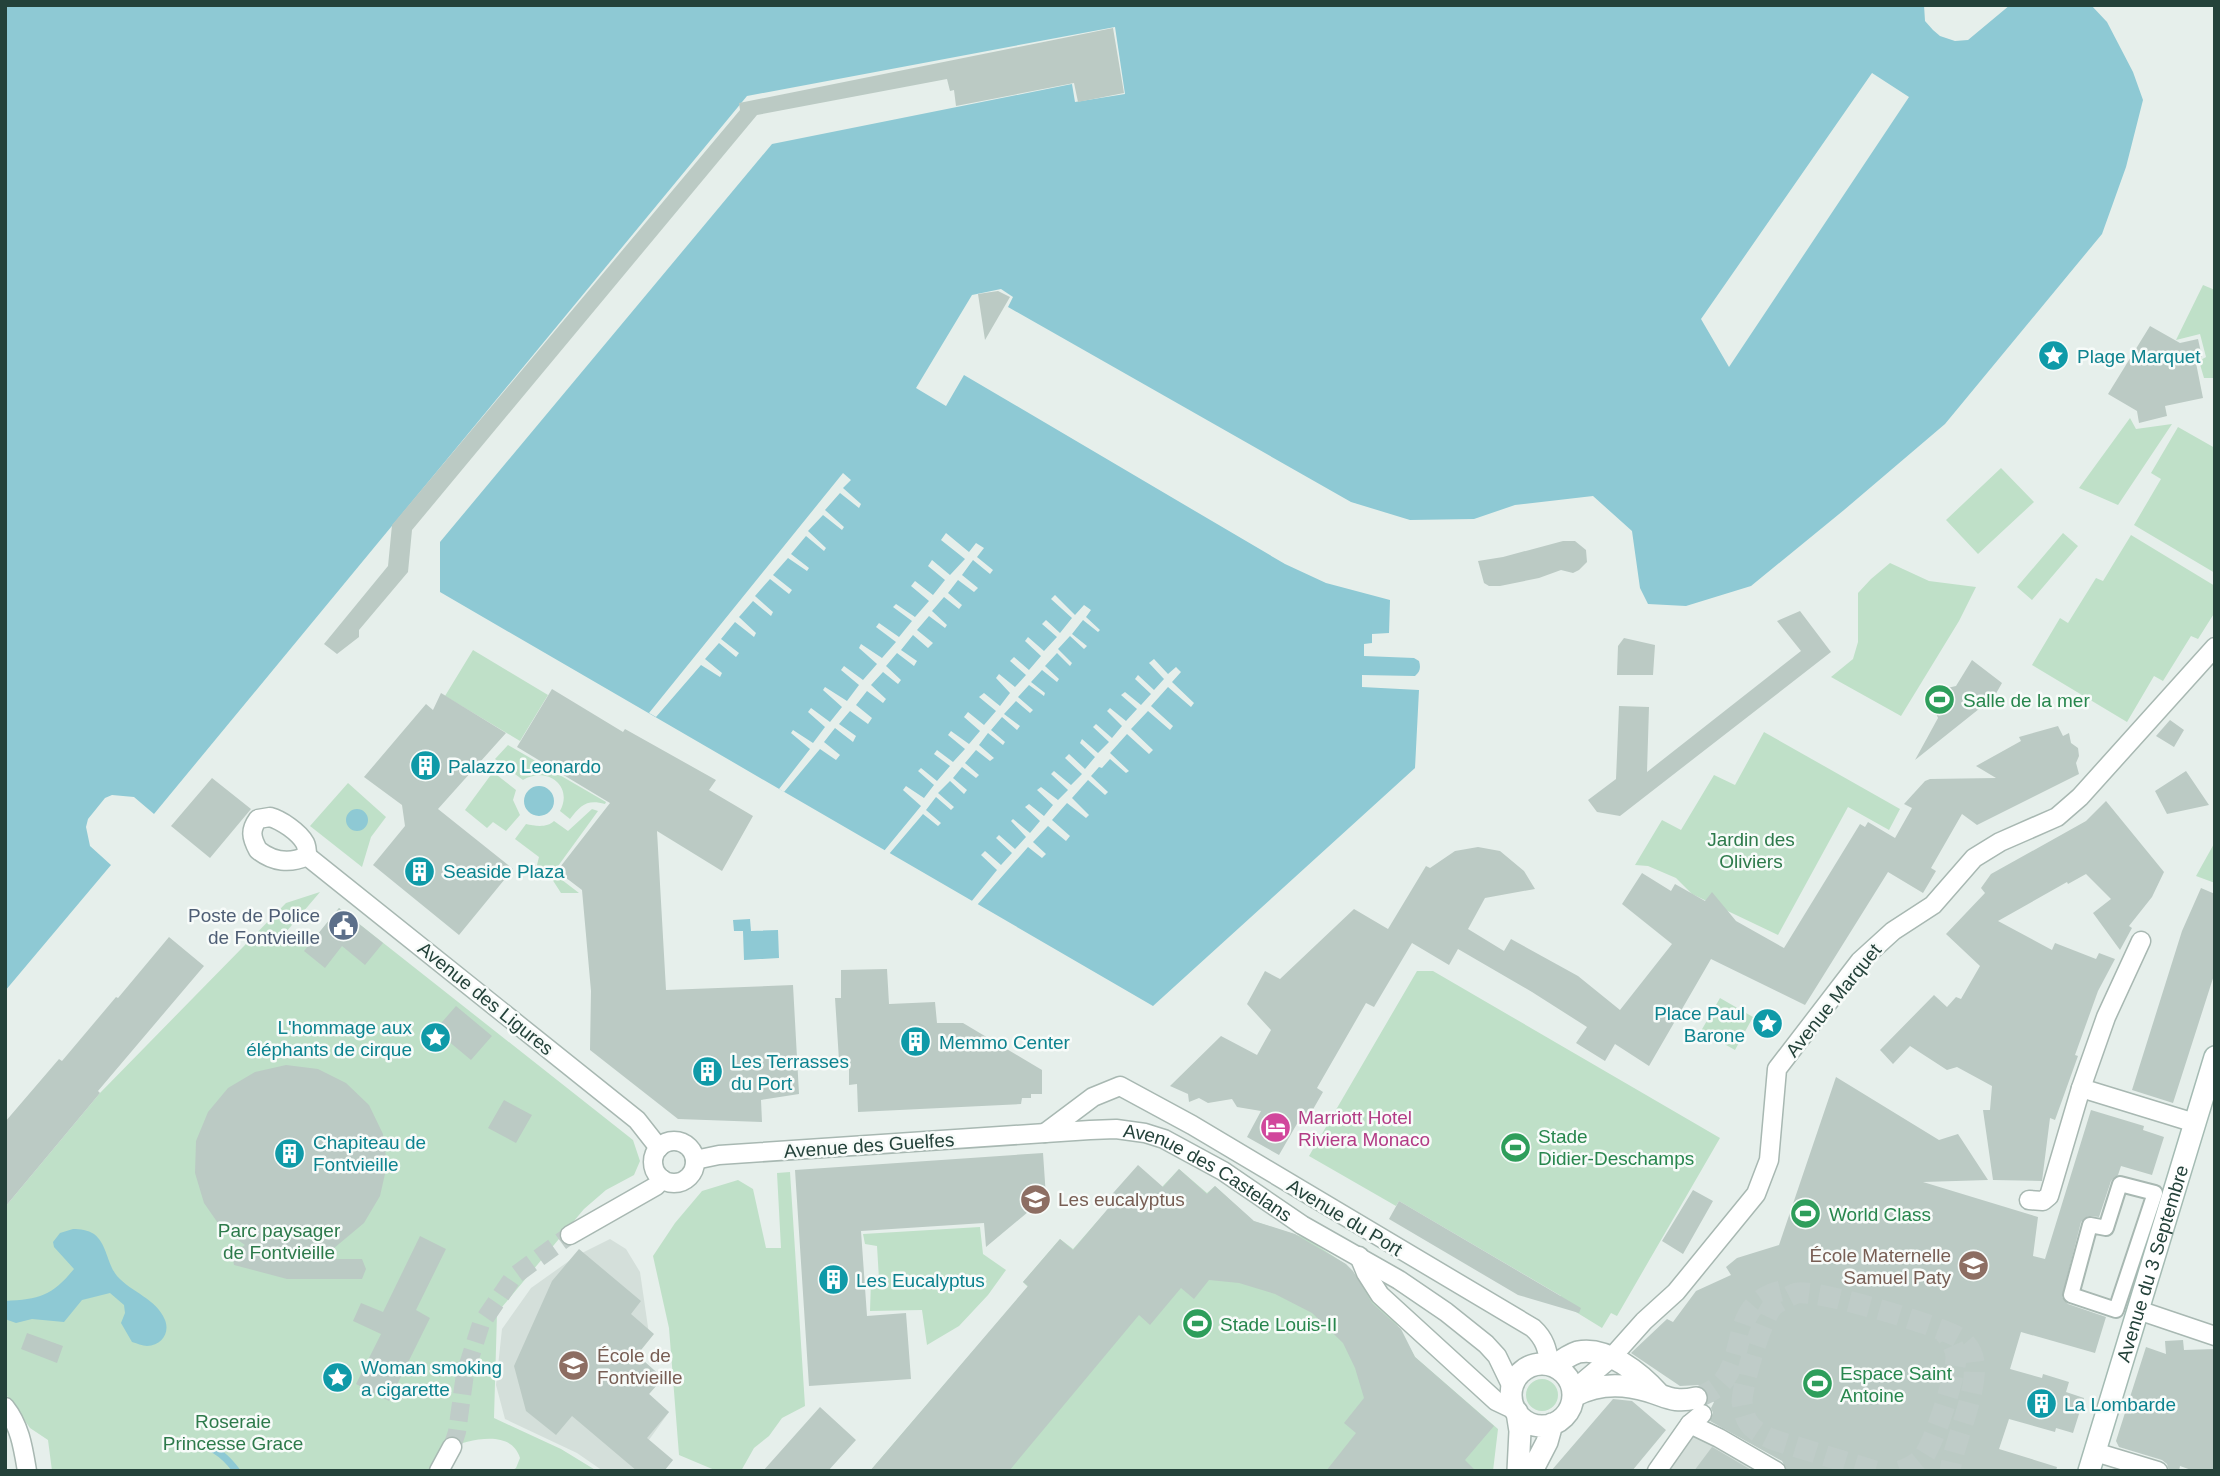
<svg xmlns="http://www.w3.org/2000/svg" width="2220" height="1476" viewBox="0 0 2220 1476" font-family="Arial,sans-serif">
<rect width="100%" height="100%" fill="#e6efeb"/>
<path fill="#d4dfda" d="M610,1239L626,1249L640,1272L649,1334L637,1355L663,1378L649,1394L669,1412L646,1444L673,1460L664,1471H603L577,1453L505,1419L496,1385L502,1329L531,1288L576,1256Z
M1697,1424L1766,1471H1659Z"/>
<path fill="#bfe0c8" d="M2203,285L2215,290V378H2204L2199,361L2206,357L2200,334L2176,340Z
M2130,418L2136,429L2172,424L2118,505L2079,488Z
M2178,427L2215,448V573L2134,525L2161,479L2151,473Z
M2001,468L2034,502L1978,554L1946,520Z
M2063,533L2078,546L2032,600L2017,587Z
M2131,535L2215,586V612L2198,639L2191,636L2163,681L2154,676L2127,722L2032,665L2060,618L2068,623L2096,578L2103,581Z
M1890,563L1929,581L1976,587L1959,621L1901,716L1831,677L1853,659L1858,642V593L1871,579Z
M473,650L548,695L520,741L445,696Z
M1764,732L1900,809L1889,830L1848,807L1778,935L1692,894L1676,878L1648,866L1635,865L1662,820L1681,830L1714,775L1735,785Z
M508,745L606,802L605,804C587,799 581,805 570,819L560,811C574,785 546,766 523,780L495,759Z
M493,772L516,790L513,800L520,815L506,831L493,822L487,828L465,810Z
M348,783L386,817L371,837L362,867L310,826Z
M592,809L598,811L553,873L579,893H561L552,879L537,865L539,857L515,839L526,824C535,826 547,828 554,821L568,831Z
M2215,842V883L2196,876Z
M320,892L286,932L308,947L339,908L633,1140L640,1161L634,1175L606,1190L584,1209L497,1313L494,1418L561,1449L597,1471H511L516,1468L520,1458C511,1428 469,1440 448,1448L437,1471H52L48,1440L30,1428L5,1393V1207L100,1093L286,903Z
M1417,971H1433L1720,1138L1617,1316L1611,1313L1602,1328L1558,1301L1561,1296L1399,1201L1396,1206L1309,1156Z
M1720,998L1753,1017L1735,1050L1701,1031Z
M1179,1169L1207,1193L1215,1186L1253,1221L1306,1238L1345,1264L1389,1310L1415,1357L1498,1429L1493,1471H870L1028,1287L1023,1282L1060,1239L1073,1249L1102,1216L1162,1187Z
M790,1172L805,1406L782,1418L769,1436L754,1448L741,1471H717L679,1455L669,1328L653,1256L675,1223L702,1191L738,1180L753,1189L766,1248H781L777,1173Z
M980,1227L983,1254L1006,1270L988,1295L959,1326L927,1345L922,1310L870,1311L871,1280L879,1279L877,1246L865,1244L863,1234Z
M1526 1395a16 16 0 1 1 32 0a16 16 0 1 1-32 0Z"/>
<path fill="#8ec9d4" d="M5,5H1924L1925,21L1933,30L1940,36L1955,41L1968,40L2010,5H2091L2107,22L2133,72L2143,100L2126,167L2102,234L1945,424L1844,510L1751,586L1686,606L1648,604L1640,588L1632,531L1593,496L1515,505L1474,519L1410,520L1351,502L1008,307L1013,297L1001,289L972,295L916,388L946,406L964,375L1285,564L1326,583L1390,600L1389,633L1372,634V643L1364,644V656L1414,658L1419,661C1421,668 1420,672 1415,676L1362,675V687L1419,690L1415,768L1153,1006L440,592V542L772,144L1072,84L1075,102L1125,94L1115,27L747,96L154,814L134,797L112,795L105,798L88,819L86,827L90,846L111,865L5,991Z
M524 801a15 15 0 1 1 30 0a15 15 0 1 1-30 0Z
M346 820a11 11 0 1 1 22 0a11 11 0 1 1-22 0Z
M750,919L751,931L778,930L779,958L744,960L743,931H734L733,920Z
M73,1229C80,1229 88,1230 94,1234C107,1244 107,1264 117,1276C132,1293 156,1298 165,1320C170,1333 162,1345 147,1346C143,1346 136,1343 132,1342L121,1323L125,1313L124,1305L110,1293L82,1300L64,1322L32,1319L16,1323L5,1319V1301C40,1299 52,1296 74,1269L54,1247L53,1242L60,1233Z
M188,1439C212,1441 228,1452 241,1471H232C221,1456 207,1447 189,1446Z"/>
<path fill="#e6efeb" d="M1872,73L1909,97L1729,367L1701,319Z
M843,473L851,480L843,488L861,504L859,508L840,493L825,510L844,527L842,530L823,515L808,531L826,548L824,551L806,536L791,554L809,568L807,571L788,558L773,575L792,590L789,594L770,579L755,596L773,612L771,616L753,601L739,617L756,633L754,637L735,622L721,639L739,653L736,657L719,643L705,659L722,673L720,677L701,665L656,717L649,713Z
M946,533L969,552L976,543L984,548L977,557L993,570L990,574L973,560L962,575L978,588L974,592L958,580L948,593L962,605L959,609L944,597L932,611L947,625L945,628L929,616L917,630L933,643L928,648L913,635L901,650L917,661L914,666L897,653L886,666L901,680L898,684L883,672L871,685L886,699L883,703L867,691L856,705L872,718L868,724L850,711L839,724L856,736L853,742L835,728L824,742L840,755L836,760L820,749L784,792L779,789L810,749L791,733L793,730L813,743L825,727L808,712L811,708L830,722L842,707L823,690L825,687L847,701L859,685L841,670L844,666L863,680L877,664L859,648L861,644L882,658L896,642L876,627L879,623L899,637L912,621L893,607L896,604L915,617L929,601L911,586L915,581L933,595L945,580L928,566L932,560L950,575L965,559L941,540Z
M1055,595L1075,615L1084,605L1091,610L1086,617L1100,630L1098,632L1083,620L1072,634L1087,646L1084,649L1070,636L1058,649L1072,663L1070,666L1057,653L1045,666L1059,679L1057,682L1042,670L1031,682L1045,693L1044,696L1029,685L1018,697L1033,710L1030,713L1016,701L1004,714L1020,726L1017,730L1002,717L991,730L1005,742L1003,745L988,733L979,745L994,758L990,761L976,750L965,763L979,775L976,778L962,767L953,778L967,790L964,794L950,781L938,793L954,807L951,810L936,797L926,810L941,823L938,826L923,814L889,854L884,851L921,806L903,790L906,786L924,798L934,785L918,771L921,768L937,781L950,766L934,754L937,750L953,762L965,749L948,735L951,731L969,744L980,731L964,717L968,712L984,725L996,711L979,697L984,693L1000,706L1010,693L996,678L999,674L1015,687L1026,675L1010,661L1014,657L1029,670L1041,656L1025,641L1028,637L1044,651L1057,637L1042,624L1046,620L1060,633L1072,618L1051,599Z
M1154,659L1168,674L1176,667L1181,672L1172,682L1194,703L1191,707L1168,687L1151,706L1173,726L1170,730L1148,711L1131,729L1153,750L1149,754L1127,734L1110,753L1129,771L1126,773L1110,759L1102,768L1099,767L1091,776L1108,792L1105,795L1088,780L1072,798L1089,815L1086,818L1067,803L1052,820L1070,836L1066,841L1048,826L1033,842L1046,854L1042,858L1028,847L977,905L971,902L997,870L981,855L985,851L1001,865L1012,853L996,838L999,835L1015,849L1026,837L1011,821L1013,819L1030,833L1040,821L1025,807L1029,804L1044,816L1053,805L1037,790L1041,787L1058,800L1068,790L1051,774L1054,771L1071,785L1082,774L1065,758L1069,754L1085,769L1095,757L1080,743L1082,739L1098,753L1109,742L1093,727L1096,724L1112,738L1122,726L1107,711L1110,708L1126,721L1137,709L1121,695L1125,692L1141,705L1151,694L1135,679L1138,675L1154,690L1164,679L1149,663Z"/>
<path fill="#bbcac4" d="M1113,28L1124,93L1078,102L1074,83L956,106L954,90L950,91L947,79L757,115L412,530L408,572L359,630V637L337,654L324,644L388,566L392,525L740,110L739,103Z
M998,291L1010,297L985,340L978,294Z
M2150,326L2180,343L2198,339L2202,357L2195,358L2203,398L2165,406L2167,416L2139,423L2137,411L2108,394Z
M1563,541H1575L1586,550L1587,562L1579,570L1573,573L1561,570L1539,578L1500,586H1489L1484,583L1478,561L1503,557Z
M1800,611L1831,652L1620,816L1597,812L1588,800L1616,779L1619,706L1649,707L1647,772L1801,651L1777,621Z
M1624,638L1655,645L1653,675H1617L1618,646Z
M1972,660L2002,683L1994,697L1915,760L1938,718L1932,704L1934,696L1943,689L1956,686Z
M552,689L623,732L625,729L716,780L709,790L753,816L722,871L657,831L666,990L793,985L799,1094L761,1100L762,1122L678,1119L590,1050L591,991L582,890L557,871L610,803L517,747Z
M441,693L506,733L438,809L513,869L459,935L373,865L405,826L402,805L364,777L426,704L433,710Z
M2170,720L2184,730L2174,747L2156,736Z
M2058,726L2063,736L2069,733L2071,743L2078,748L2079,756L2076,763L2079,774L1977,825L1962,814L1931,868L1936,871L1923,893L1888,872L1805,1005L1711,959L1649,1066L1615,1044L1605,1061L1576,1043L1587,1027L1532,992L1458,949L1449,965L1412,943L1374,1007L1366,1003L1317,1088L1323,1092L1304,1125L1298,1122L1279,1155L1247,1137L1261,1111L1237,1107L1232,1099L1208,1103L1199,1098L1189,1102L1188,1094L1170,1086L1221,1036L1257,1055L1271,1030L1247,1004L1265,971L1280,979L1354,909L1388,929L1426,866L1430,868L1455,851L1478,847L1500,851L1524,871L1535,889L1485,898L1468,929L1504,951L1511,939L1578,976L1620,1010L1672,944L1622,904L1642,873L1671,891L1675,884L1705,901L1712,892L1736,921L1784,948L1860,824L1865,827L1868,822L1895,838L1912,808L1904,804L1925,781L1930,779L1996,778L1976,766L2021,741L2019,737Z
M2186,771L2209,805L2167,814L2155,791Z
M212,778L251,809L210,858L171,826Z
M2106,801L2164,872L2152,897L2129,926L2132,928L2120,950L2093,913L2111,899L2086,874L2068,884L2067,882L1998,921L2052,950L2055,943L2096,959L2099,953L2115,959L2098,991L2075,1055L2078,1056L2055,1120L2050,1118L2042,1181L1993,1180L1983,1110H1990L1992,1086L1957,1067L1947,1070L1910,1046L1893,1064L1880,1050L1934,995L1947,1007L1956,997L1961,999L1980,966L1946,934L1985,893L1981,888L1991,874L2086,821Z
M2201,888L2215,894V972L2173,1103L2132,1090L2182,931Z
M339,908L383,943L365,965L342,946L325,968L304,951Z
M169,937L204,966L98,1091L100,1093L5,1207V1122L59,1059L62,1061L116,997L118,998Z
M887,969L889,1004L935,1002L937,1023H963L1042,1070V1094H1031V1098H1022L1021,1104L858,1112L857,1084L849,1085V1060H839L835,998H841V970Z
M456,1006L492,1036L471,1060L435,1030Z
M286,1065L318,1069L346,1083L369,1105L383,1134L387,1165L380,1196L364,1223L321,1259H362L366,1269L362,1279H287L234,1265L232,1254L245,1245L222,1229L204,1203L195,1173L196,1141L208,1112L228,1088L255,1072Z
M1836,1077L1939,1140L1958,1134L1988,1180L1923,1182L2038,1217L2033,1256L2045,1259L2091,1110L2144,1126L2143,1130L2164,1137L2152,1175L2121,1166L2118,1175L2111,1181L2099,1217L2088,1216L2081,1222L2062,1297L2068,1304L2106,1317L2095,1353L2021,1332L2010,1369L2042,1378L2043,1374L2069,1382L2066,1392L2084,1398L2073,1433L2056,1428L2055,1432L2009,1419L1999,1449L2057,1467L2056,1471H1787L1782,1461L1710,1421L1713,1413L1711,1408L1714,1402L1709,1399L1705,1389L1700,1385L1680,1386L1631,1353L1667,1319L1673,1322L1696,1291L1731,1275L1726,1267L1737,1258L1779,1245Z
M504,1100L532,1115L516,1143L488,1128Z
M1043,1153L1046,1197L986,1247L984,1223L861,1231L867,1316L906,1313L911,1379L809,1386L795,1170Z
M1138,1165L1163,1187L1179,1169L1207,1194L1215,1186L1254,1221L1295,1234L1346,1264L1353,1271L1372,1303L1401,1329L1415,1357L1494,1426L1465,1460L1476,1471H1326L1356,1433L1344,1423L1364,1398L1355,1368L1343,1343L1312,1313L1275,1294L1239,1283L1209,1280L1194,1299L1181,1288L1150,1325L1139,1315L1009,1471H870L1028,1286L1023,1282L1060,1239L1073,1250L1111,1205L1106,1201Z
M1693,1190L1713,1201L1683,1254L1662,1241Z
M1399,1201L1581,1308L1579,1313L1518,1295L1389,1219Z
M420,1236L446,1249L416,1310L430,1318L389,1401L356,1384L381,1334L353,1321L361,1303L383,1312Z
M579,1249L641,1301L631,1314L654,1334L637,1355L663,1378L649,1394L669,1412L647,1438L673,1460L664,1471H637L572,1416L556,1435L526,1411L514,1366L552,1281Z
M27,1333L63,1346L57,1363L21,1349Z
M2183,1340L2184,1350L2215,1349V1471H2194L2180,1466L2179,1471H2169L2167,1464L2162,1460L2119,1447L2116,1441L2146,1347L2166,1354L2165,1341Z
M1613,1399L1632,1401L1666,1430L1632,1471H1551Z
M820,1407L856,1440L828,1471H763Z
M1712,1447L1714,1448L1753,1471H1694Z"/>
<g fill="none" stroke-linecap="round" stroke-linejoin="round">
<path stroke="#bfccc8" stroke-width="18" stroke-dasharray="18 9" stroke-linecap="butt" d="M452,1447L457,1432L465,1374L481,1324L514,1276L570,1235"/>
<path stroke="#bfccc8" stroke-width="21" stroke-dasharray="21 10" stroke-linecap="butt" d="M1696,1398C1706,1394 1717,1389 1724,1380C1747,1349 1731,1303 1781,1291
M1875,1471L1774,1440C1765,1436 1753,1431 1748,1422C1745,1418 1743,1407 1742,1402C1742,1385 1762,1317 1773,1306C1778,1302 1791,1295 1797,1293C1817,1289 1943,1326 1961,1339C1967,1344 1973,1353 1974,1362C1978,1391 1955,1439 1950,1471
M1900,1471C1909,1468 1917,1464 1923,1457C1934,1444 1957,1372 1956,1356C1955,1347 1949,1337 1943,1332"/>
<defs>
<path id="pedestrian" d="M2120,1184L2155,1193L2116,1310L2071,1295L2090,1225L2106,1228Z"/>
<g id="minor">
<path d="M270,817C281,820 299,832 305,843C307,847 307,851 307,856C290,864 273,862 258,850C251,837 250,830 258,819Z"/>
<path d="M307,856L637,1120L659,1148"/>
<path d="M2141,941L2106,1017L2081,1088L2195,1123"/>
<path d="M1045,1133L1093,1097L1120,1086L1192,1125L1533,1328C1545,1339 1547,1349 1550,1364"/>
<circle cx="674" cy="1162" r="21"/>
<path id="s1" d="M695,1160L719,1155L1090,1130L1116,1129L1145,1133L1164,1139L1223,1171L1302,1225L1399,1280L1446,1312L1486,1344L1497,1356L1512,1387"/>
<path d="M2029,1200L2043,1201L2049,1196L2081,1088"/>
<path d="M570,1235L656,1186L662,1179"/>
<path d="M1359,1256L1366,1273L1380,1295L1496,1401L1515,1410"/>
<path d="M2138,1310L2215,1336"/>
<path d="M1573,1390L1611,1358L1644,1321L1676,1292L1756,1194L1769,1160L1777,1069L1860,961L1893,931L1933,905L1974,858L2000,842L2057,817L2080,797L2215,647"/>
<path d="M5,1407C20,1426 23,1447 27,1471"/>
<path d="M1690,1424L1719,1438L1776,1471"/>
<path d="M2095,1452L2158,1471"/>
<path d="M439,1471L452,1447"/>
<path d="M1657,1471L1690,1424L1702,1414"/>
</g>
<path id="tertiary" d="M1511 1395a31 31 0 1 1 62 0a31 31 0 1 1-62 0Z
M1554,1366C1562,1360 1569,1355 1578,1352C1607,1346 1641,1374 1659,1394
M1574,1396C1598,1383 1622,1383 1648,1391C1668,1397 1674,1403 1696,1398
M1517,1412L1520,1431L1518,1471
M1532,1471L1547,1442L1552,1424"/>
<g id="secondary">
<path id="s2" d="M2089,1471L2215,1057"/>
</g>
</defs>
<use href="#pedestrian" stroke="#a8b8b2" stroke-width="18"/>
<use href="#minor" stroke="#a8b8b2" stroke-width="21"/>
<use href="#tertiary" stroke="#a8b8b2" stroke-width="24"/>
<use href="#secondary" stroke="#a4bbb3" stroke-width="24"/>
<use href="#pedestrian" stroke="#fff" stroke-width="14"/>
<use href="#minor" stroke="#fff" stroke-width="18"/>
<use href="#tertiary" stroke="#fff" stroke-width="21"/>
<use href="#secondary" stroke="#fff" stroke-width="21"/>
</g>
<defs>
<symbol id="sight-disc" viewBox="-11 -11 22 22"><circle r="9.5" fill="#0f9aa8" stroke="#f7fbf9"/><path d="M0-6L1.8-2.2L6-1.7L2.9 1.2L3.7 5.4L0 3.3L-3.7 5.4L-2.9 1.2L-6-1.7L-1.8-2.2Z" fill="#fff"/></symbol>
<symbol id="stadium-disc" viewBox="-11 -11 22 22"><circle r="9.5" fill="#2e9e5b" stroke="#f7fbf9"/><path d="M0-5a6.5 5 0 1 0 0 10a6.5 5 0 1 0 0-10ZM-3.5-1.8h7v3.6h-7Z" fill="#fff"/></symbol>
<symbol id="building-disc" viewBox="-11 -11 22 22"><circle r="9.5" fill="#0f9aa8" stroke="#f7fbf9"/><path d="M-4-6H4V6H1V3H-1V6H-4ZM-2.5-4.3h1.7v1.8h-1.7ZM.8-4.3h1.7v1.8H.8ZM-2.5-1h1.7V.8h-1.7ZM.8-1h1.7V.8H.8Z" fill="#fff"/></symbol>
<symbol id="civic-disc" viewBox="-11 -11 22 22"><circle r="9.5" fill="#5c6f8a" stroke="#f7fbf9"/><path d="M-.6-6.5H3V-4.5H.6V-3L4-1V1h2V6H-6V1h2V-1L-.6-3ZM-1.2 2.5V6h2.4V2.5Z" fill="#fff"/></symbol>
<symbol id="hotel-disc" viewBox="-11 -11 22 22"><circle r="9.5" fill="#d1479c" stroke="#f7fbf9"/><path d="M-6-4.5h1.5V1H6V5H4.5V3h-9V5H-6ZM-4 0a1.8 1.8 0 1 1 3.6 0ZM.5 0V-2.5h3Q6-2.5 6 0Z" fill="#fff"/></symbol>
<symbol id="school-disc" viewBox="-11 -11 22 22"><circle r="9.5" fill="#8d6e63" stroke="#f7fbf9"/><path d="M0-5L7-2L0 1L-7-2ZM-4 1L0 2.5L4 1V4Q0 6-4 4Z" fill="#fff"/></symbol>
</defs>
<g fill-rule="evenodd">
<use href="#sight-disc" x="2036" y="338" width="35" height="35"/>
<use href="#stadium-disc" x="1922" y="682" width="35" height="35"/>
<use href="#building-disc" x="408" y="748" width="35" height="35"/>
<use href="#building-disc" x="402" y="854" width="35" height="35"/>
<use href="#civic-disc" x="326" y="908" width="35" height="35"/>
<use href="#sight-disc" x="1750" y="1006" width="35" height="35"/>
<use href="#sight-disc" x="418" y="1020" width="35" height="35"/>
<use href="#building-disc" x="898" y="1024" width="35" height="35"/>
<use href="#building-disc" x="690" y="1054" width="35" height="35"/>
<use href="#hotel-disc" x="1258" y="1110" width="35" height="35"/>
<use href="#stadium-disc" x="1498" y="1130" width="35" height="35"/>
<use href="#building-disc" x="272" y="1136" width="35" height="35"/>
<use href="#school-disc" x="1018" y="1182" width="35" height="35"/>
<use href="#stadium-disc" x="1788" y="1196" width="35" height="35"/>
<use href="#school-disc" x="1956" y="1248" width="35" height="35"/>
<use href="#building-disc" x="816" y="1262" width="35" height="35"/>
<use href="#stadium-disc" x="1180" y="1306" width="35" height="35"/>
<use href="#school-disc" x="556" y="1348" width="35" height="35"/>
<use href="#sight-disc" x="320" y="1360" width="35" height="35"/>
<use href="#stadium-disc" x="1800" y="1366" width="35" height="35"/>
<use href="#building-disc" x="2024" y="1386" width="35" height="35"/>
</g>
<g text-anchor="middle" stroke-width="5" stroke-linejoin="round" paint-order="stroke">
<g font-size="19" fill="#0d838f" stroke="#f7fbf9" text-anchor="start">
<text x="2077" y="363">Plage Marquet</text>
<text x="448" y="773">Palazzo Leonardo</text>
<text x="443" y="878">Seaside Plaza</text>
<text x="1745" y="1020" text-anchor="end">Place Paul<tspan x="1745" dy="22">Barone</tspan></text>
<text x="412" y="1034" text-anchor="end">L'hommage aux<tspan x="412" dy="22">éléphants de cirque</tspan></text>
<text x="939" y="1049">Memmo Center</text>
<text x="731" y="1068">Les Terrasses<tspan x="731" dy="22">du Port</tspan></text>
<text x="313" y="1149">Chapiteau de<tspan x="313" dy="22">Fontvieille</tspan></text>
<text x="856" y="1287">Les Eucalyptus</text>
<text x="361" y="1374">Woman smoking<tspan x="361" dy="22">a cigarette</tspan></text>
<text x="2064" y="1411">La Lombarde</text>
</g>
<g font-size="19" fill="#27864d" stroke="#f7fbf9" text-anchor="start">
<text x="1963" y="707">Salle de la mer</text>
<text x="1538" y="1143">Stade<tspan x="1538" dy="22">Didier-Deschamps</tspan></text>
<text x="1829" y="1221">World Class</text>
<text x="1220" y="1331">Stade Louis-II</text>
<text x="1840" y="1380">Espace Saint<tspan x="1840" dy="22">Antoine</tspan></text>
</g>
<g font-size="19" fill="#2d7a4b" stroke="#f7fbf9">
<text x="1751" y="846">Jardin des<tspan x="1751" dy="22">Oliviers</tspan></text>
<text x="279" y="1237">Parc paysager<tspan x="279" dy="22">de Fontvieille</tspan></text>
<text x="233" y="1428">Roseraie<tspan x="233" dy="22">Princesse Grace</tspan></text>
</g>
<g font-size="19" fill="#4e5e75" stroke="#f7fbf9" text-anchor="end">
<text x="320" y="922">Poste de Police<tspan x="320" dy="22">de Fontvieille</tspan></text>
</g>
<g font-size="19" fill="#24423a" stroke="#f7fbf9">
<text transform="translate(486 998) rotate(39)" y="7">Avenue des Ligures</text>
<text transform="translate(1833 1000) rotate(-51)" y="7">Avenue Marquet</text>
<text transform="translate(869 1145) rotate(-4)" y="7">Avenue des Guelfes</text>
<text dy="7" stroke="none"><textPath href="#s1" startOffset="525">Avenue des Castelans</textPath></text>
<text transform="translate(1345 1217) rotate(31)" y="7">Avenue du Port</text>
<text dy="7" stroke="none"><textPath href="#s2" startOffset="217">Avenue du 3 Septembre</textPath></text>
</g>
<g font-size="19" fill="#b23c85" stroke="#f7fbf9" text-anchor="start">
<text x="1298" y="1124">Marriott Hotel<tspan x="1298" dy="22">Riviera Monaco</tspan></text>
</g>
<g font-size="19" fill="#785e54" stroke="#f7fbf9" text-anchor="start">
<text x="1058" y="1206">Les eucalyptus</text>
<text x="1951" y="1262" text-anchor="end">École Maternelle<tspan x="1951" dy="22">Samuel Paty</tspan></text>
<text x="597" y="1362">École de<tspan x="597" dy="22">Fontvieille</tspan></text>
</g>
</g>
<rect width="2220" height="1476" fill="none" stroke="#24423a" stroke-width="14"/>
</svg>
